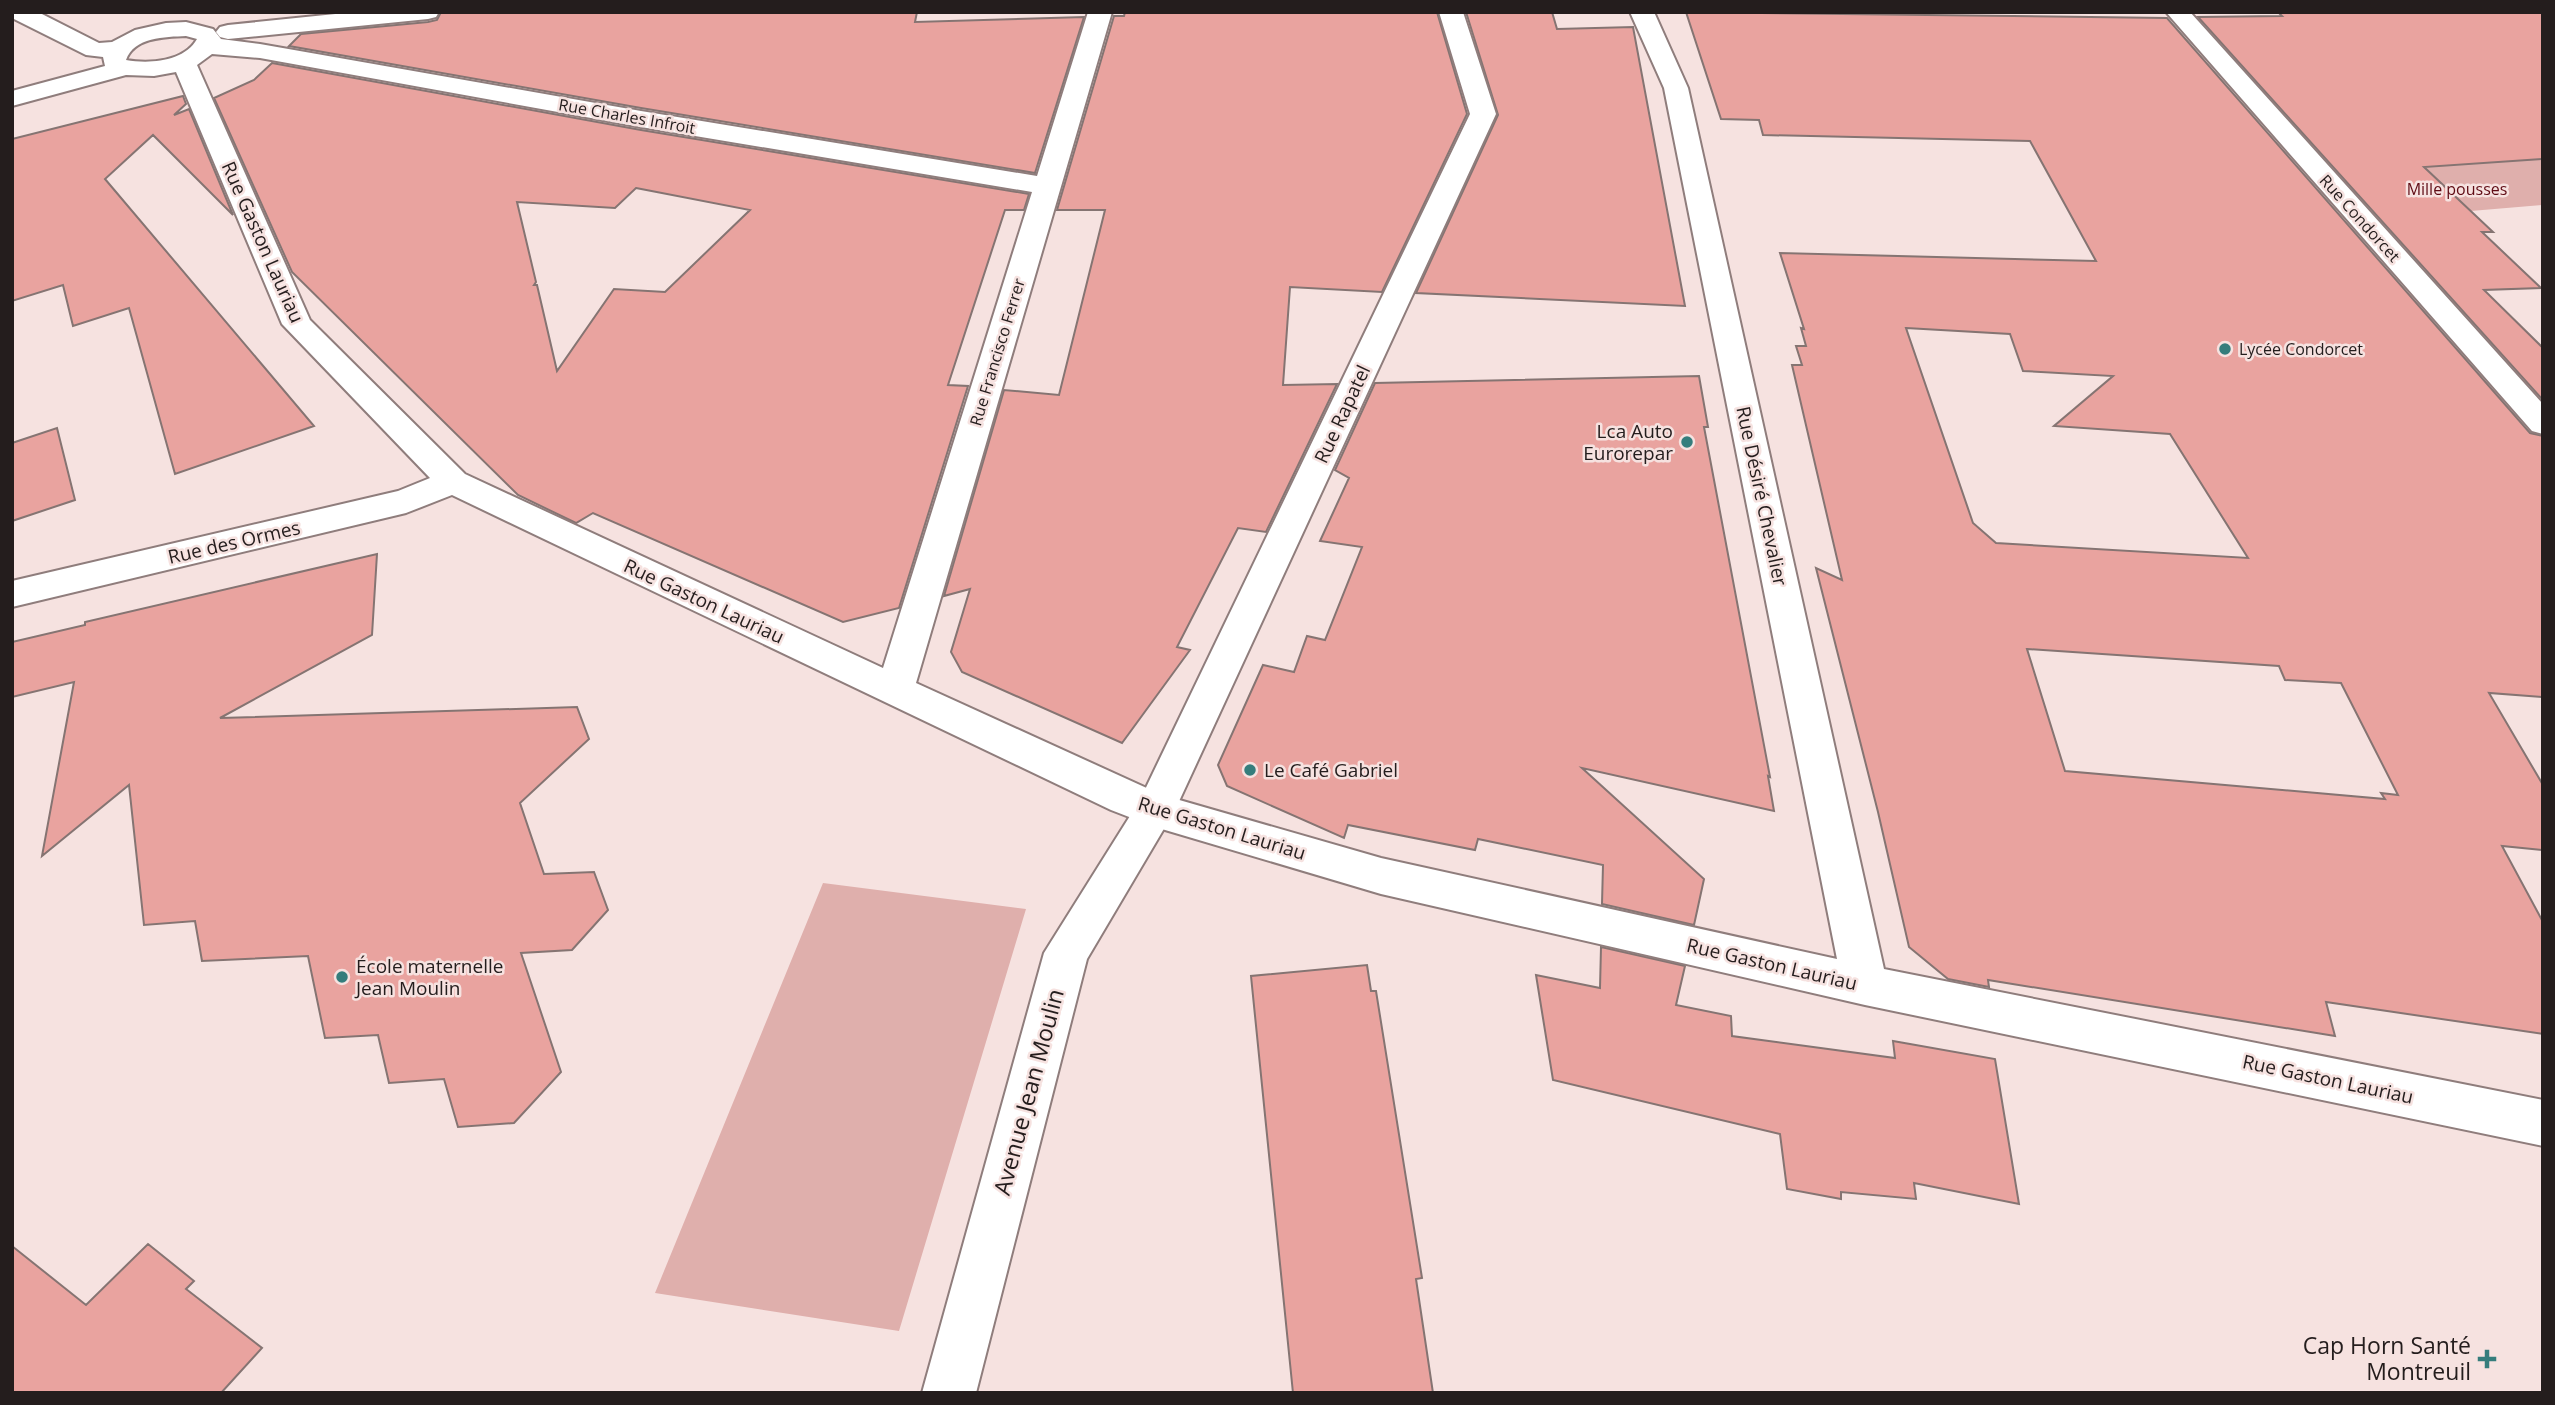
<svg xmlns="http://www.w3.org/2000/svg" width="2555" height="1405" viewBox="0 0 2555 1405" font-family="'Open Sans',sans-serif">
<rect width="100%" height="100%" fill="#f6e2e0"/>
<path fill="#dfafac" d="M2543,159V205L2459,212L2364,171Z
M823,883L1026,909L899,1331L655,1293Z"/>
<path fill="#e9a39f" stroke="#857472" stroke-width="2" fill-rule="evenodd" d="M441,12H917L915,22L1084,17L1035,173L641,108L289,46L301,34L428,22L437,20Z
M1125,12H1437L1467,114L1382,292L1290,287L1283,385L1337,384L1266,532L1238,528L1177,647L1190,650L1122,743L962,672L951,652L970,589L944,596L1004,390L1059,395L1105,210H1057L1114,16H1124Z
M1466,12H1552L1557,29L1633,27L1685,306L1416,293L1498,115Z
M1686,12L2167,18L2530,433L2543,436V697L2489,693L2543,785V850L2502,846L2543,922V1034L2326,1002L2335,1036L1988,980L1989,987L1948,979L1909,947L1878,812L1816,568L1842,580L1792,365H1802L1796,346H1806L1801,328L1804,329L1780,253L2096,261L2030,141L1763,135L1759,120L1721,119ZM1906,328L2010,334L2023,371L2113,376L2054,426L2170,434L2248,558L1996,543L1973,523ZM2027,649L2279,666L2285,680L2341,683L2398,795L2381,793L2385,799L2065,771Z
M2278,12H2543V159L2424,167L2493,232H2482L2541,288L2484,290L2543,348V400L2198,17L2282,16Z
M272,63L641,130L1029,194L1024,210H1005L948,385L968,386L899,608L843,622L593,513L576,523L518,495L292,272L214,98L254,80ZM636,188L750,210L665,292L614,289L557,371L537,285H534L536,282L517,202L615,208Z
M183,96L186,104L174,115L189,109L233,215L153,135L105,179L314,426L175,474L129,308L73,326L63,285L12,301V139Z
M1699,376L1708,427H1704L1770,777L1768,776L1774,811L1582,768L1704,879L1694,925L1602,904L1603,865L1478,839L1475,850L1348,825L1344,838L1227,786L1218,765L1263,665L1294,672L1307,636L1325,640L1362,547L1320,541L1349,478L1335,470L1375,383Z
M57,428L75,500L12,521V443Z
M377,554L372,635L220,718L577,707L589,739L520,803L544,874L594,872L608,910L572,950L521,953L561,1072L514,1123L458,1127L444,1079L389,1083L378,1035L325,1038L308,956L202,961L195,921L144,925L129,785L42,856L74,682L12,697V642L85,625V622Z
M1601,947L1685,966L1676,1005L1731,1016L1732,1036L1895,1058L1893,1041L1995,1059L2019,1204L1914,1183L1916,1199L1841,1192V1199L1787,1189L1780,1134L1553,1080L1536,975L1600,988Z
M1367,965L1371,991H1376L1422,1278L1416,1279L1433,1393H1293L1251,976Z
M148,1244L194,1281L186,1289L262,1348L221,1393H12V1246L86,1305Z"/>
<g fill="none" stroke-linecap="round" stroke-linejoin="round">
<defs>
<path id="minor" d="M12,12H38L99,43L112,42L135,30L166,23L186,22L213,29L221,39L260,44L641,111L1037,176L1088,12H1112L916,683L1162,795L1381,858L1837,959L1664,88L1630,12H1654L1688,88L1884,969L2543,1100V1146L1865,1005L1381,894L1155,827L1111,810L452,495L406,513L12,607V581L398,491L430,478L282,324L176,72L154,76L126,75L12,106V91L105,66L103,57L86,55L12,18ZM186,36L197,39C184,62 149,64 126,60C134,37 165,37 186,36ZM212,54L260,58L641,127L1032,192L883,668L465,474L310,320L197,65Z
M355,12H439L436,17L428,19L228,39L220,37L216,32L220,27L228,25Z
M2166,12H2190L2543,404V434L2532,431Z"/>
<path id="major" d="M1439,12H1463L1496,114L1175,810L1087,959L976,1393H922L1044,953L1140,800L1470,114Z"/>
</defs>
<use href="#minor" stroke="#8f7d7c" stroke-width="4"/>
<use href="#major" stroke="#8f7d7c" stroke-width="4"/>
<use href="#minor" fill="#fff" fill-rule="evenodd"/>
<use href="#major" fill="#fff" fill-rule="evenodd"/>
</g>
<g fill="#357d7c" stroke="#f6e2e0" stroke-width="2.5">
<circle cx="2225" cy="349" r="7"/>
<circle cx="1687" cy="442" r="7"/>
<circle cx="1250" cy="770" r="7"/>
<circle cx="342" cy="977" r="7"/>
<path d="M2483.5 1348.5h7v7h7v7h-7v7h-7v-7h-7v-7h7z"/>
</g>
<g text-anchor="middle" stroke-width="5" stroke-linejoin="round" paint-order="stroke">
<g font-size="16" fill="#241d1d" stroke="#f6e2e0">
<text transform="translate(627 116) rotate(10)" y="6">Rue Charles Infroit</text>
<text transform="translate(2360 218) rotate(48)" y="6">Rue Condorcet</text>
<text transform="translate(997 352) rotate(-73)" y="6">Rue Francisco Ferrer</text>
</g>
<g font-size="16" fill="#5f0b14" stroke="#f6e2e0">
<text x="2457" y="195">Mille pousses</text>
</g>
<g font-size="16" fill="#241d1d" stroke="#f6e2e0" text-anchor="start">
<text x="2239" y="355">Lycée Condorcet</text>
</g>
<g font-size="19" fill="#241d1d" stroke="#f6e2e0">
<text transform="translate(263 242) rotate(66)" y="7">Rue Gaston Lauriau</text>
<text transform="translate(1342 414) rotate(-65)" y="7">Rue Rapatel</text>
<text transform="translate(1762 496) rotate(78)" y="7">Rue Désiré Chevalier</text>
<text transform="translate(234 542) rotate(-13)" y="7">Rue des Ormes</text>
<text transform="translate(704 601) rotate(25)" y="7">Rue Gaston Lauriau</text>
<text transform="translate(1222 828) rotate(17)" y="7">Rue Gaston Lauriau</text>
<text transform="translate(1772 964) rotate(13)" y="7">Rue Gaston Lauriau</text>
<text transform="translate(2328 1079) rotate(12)" y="7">Rue Gaston Lauriau</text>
</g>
<g font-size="19" fill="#241d1d" stroke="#f6e2e0" text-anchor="start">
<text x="1673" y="438" text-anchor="end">Lca Auto<tspan x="1673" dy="22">Eurorepar</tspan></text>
<text x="1264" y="777">Le Café Gabriel</text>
<text x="356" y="973">École maternelle<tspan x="356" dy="22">Jean Moulin</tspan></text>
</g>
<g font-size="23" fill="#241d1d" stroke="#f6e2e0">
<text transform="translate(1029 1092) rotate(-75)" y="8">Avenue Jean Moulin</text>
</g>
<g font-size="23" fill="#241d1d" stroke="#f6e2e0" text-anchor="end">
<text x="2471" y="1354">Cap Horn Santé<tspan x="2471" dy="26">Montreuil</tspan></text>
</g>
</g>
<rect width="2555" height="1405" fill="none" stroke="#241d1d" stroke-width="28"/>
</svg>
